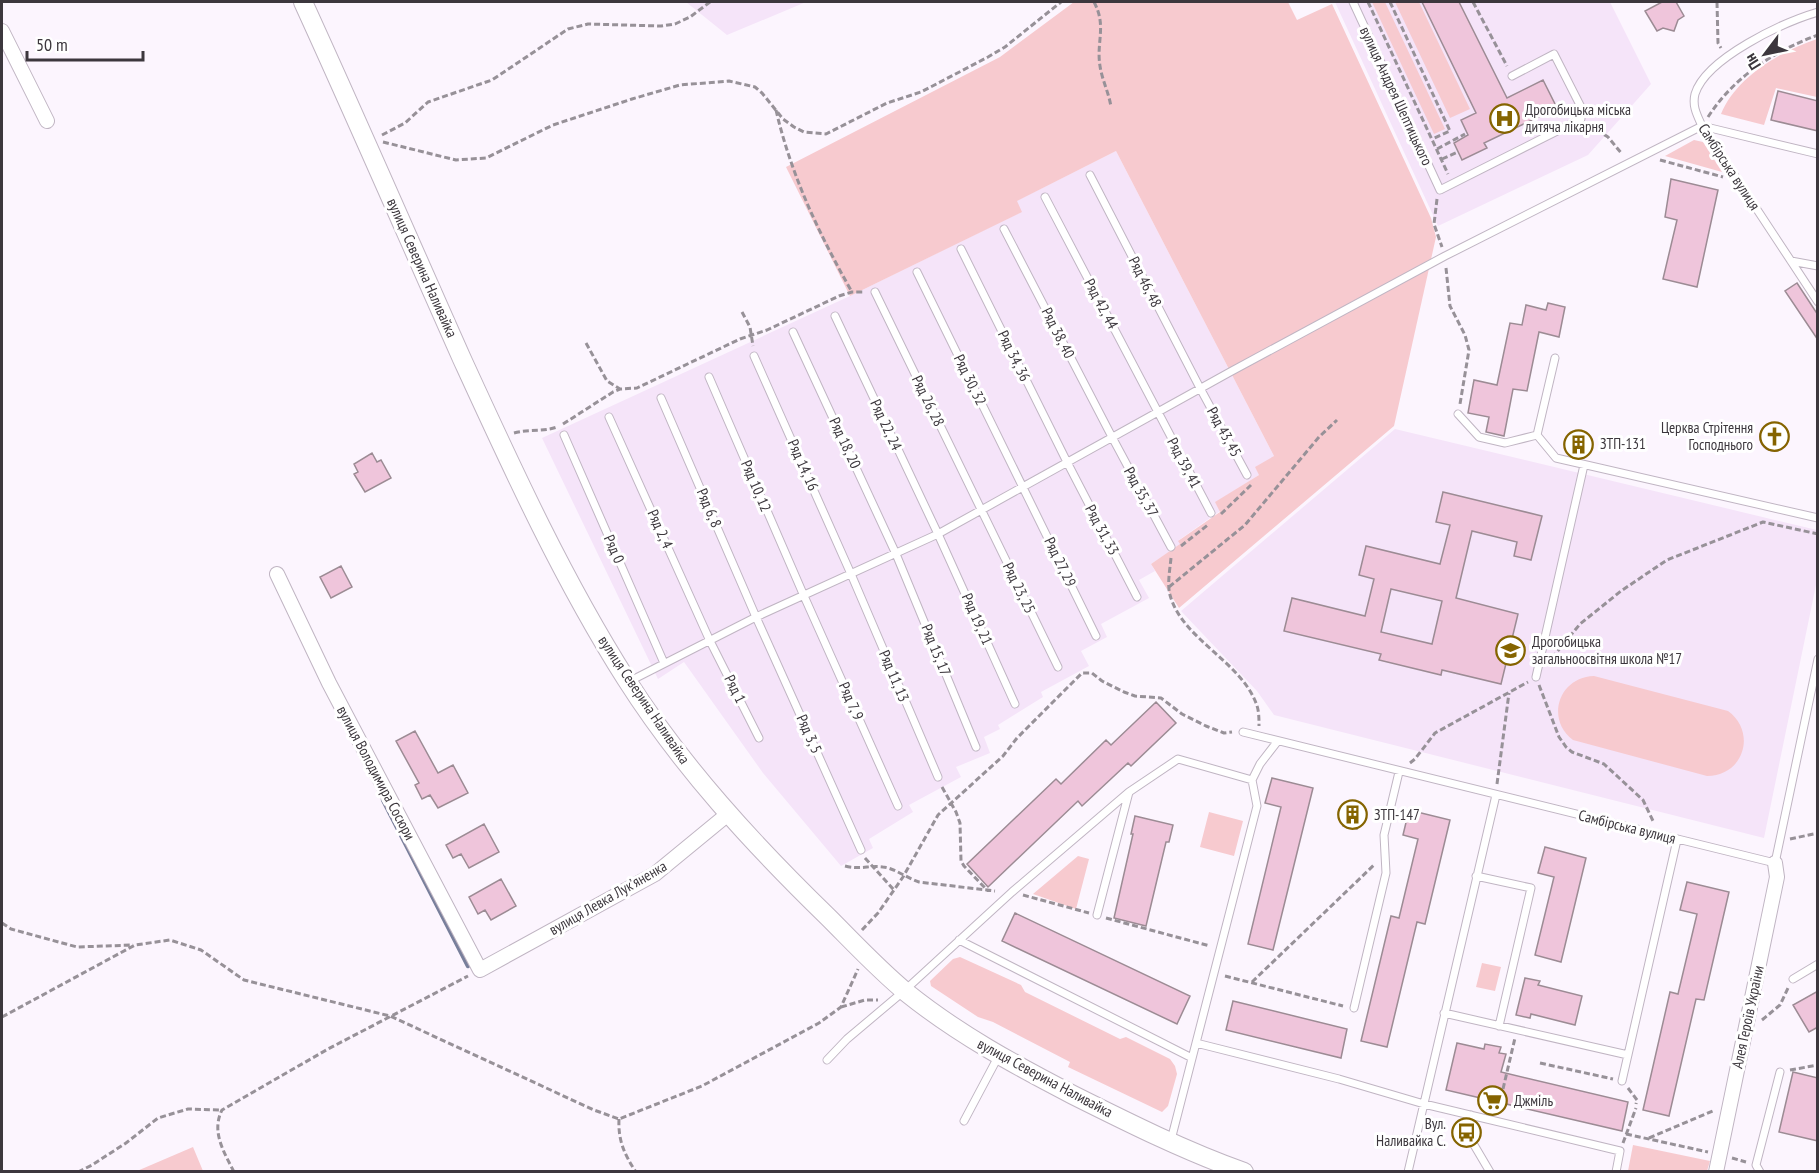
<svg xmlns="http://www.w3.org/2000/svg" width="1819" height="1173" viewBox="0 0 1819 1173" font-family="'PT Sans Narrow',sans-serif">
<rect width="100%" height="100%" fill="#fcf5fe"/>
<path fill="#f5e4f9" d="M686,2H806L727,35Z
M1335,2H1610L1651,84L1588,155L1438,226Z
M1116,151L1274,456L1259,475L1216,502L1220,511L1179,540L1181,544L1151,564L1155,571L1139,580L1149,598L1101,624L1107,637L1081,651L1089,666L1041,692L1043,697L998,725L1000,729L984,737L990,753L956,767L961,777L909,805L913,812L869,839L873,848L841,866L763,773L684,662L658,679L542,438L850,296L1021,212L1016,201Z
M1395,429L1817,530V580L1764,838L1274,715L1257,691L1181,611Z"/>
<path fill="#f7cacf" d="M1074,2H1288L1297,20L1332,4L1431,218L1436,237L1394,426L1179,608L1151,564L1180,544L1178,541L1220,512L1215,502L1259,475L1255,467L1274,456L1116,151L1017,201L1022,212L850,296L786,167L1000,57Z
M1372,2H1385L1445,129L1434,134Z
M1395,2H1419L1470,109L1450,118Z
M1817,39V97L1776,88L1764,125L1721,114C1736,77 1781,51 1817,39Z
M1694,140L1703,142L1722,172L1665,156Z
M1594,676L1728,711C1757,732 1744,776 1707,776L1573,740C1545,719 1559,677 1594,676Z
M1209,812L1243,821L1234,856L1200,847Z
M1078,856L1089,859L1076,909L1033,894Z
M960,957L1021,985L1025,992L1120,1039L1126,1037L1170,1059L1175,1066L1177,1074L1168,1106L1162,1112L1068,1067L1070,1062L993,1022L978,1017L931,986L930,981L953,959Z
M1482,963L1501,967L1495,991L1476,987Z
M1633,1145L1710,1161L1707,1171H1628Z
M193,1147L203,1171H137Z"/>
<g fill="none" stroke-linecap="round" stroke-linejoin="round">
<path stroke="#787f9b" stroke-width="4.5" d="M383,800L468,966"/>
</g>
<path fill="#efc5db" stroke="#9c8b94" stroke-width="1.5" fill-rule="evenodd" d="M1422,2H1459L1507,98L1543,80L1557,108L1484,143L1487,148L1462,160L1454,143L1468,135L1461,120L1476,113Z
M1662,2H1676L1684,16L1678,20L1674,31L1663,28L1657,31L1645,11Z
M1778,91L1818,101V131L1771,120Z
M1671,179L1718,190L1697,287L1663,279L1677,220L1665,217Z
M1797,283L1818,315V340L1785,291Z
M1548,303L1565,307L1559,337L1539,332L1527,391L1513,389L1504,436L1486,432L1489,417L1468,413L1474,380L1497,385L1510,323L1522,325L1526,305L1546,310Z
M1760 437a14 14 0 1 1 28 0a14 14 0 1 1-28 0Z
M1570,436L1590,440L1587,452L1568,448Z
M372,453L377,462L381,460L391,478L365,492L354,474L358,472L354,464Z
M1443,492L1542,516L1531,560L1514,556L1517,542L1472,531L1456,598L1518,614L1501,684L1442,670L1441,675L1379,660L1381,654L1284,631L1292,598L1365,616L1374,579L1359,575L1366,546L1440,564L1450,525L1436,522ZM1391,589L1442,601L1432,644L1381,632Z
M341,566L352,587L331,598L320,577Z
M1156,702L1176,723L1131,766L1128,763L1082,806L1078,801L988,887L967,864L1056,779L1061,784L1106,740L1111,745Z
M415,731L438,773L453,765L468,793L438,808L430,795L422,799L415,785L419,783L396,741Z
M1272,778L1313,788L1273,950L1248,944L1281,807L1265,803Z
M1350,801L1363,805L1357,829L1343,826Z
M1409,810L1450,820L1425,924L1417,922L1387,1047L1361,1041L1391,916L1399,918L1418,839L1403,835Z
M1135,816L1173,825L1169,842H1166L1146,926L1114,918L1133,834H1131Z
M484,824L499,852L469,868L461,854L453,858L446,845Z
M1545,847L1586,858L1561,962L1535,955L1554,877L1538,873Z
M501,879L516,906L491,920L485,910L478,914L469,897Z
M1687,882L1729,892L1704,1000L1696,999L1669,1116L1643,1110L1670,992L1678,994L1697,914L1680,910Z
M1015,913L1190,996L1177,1024L1002,941Z
M1525,978L1540,981L1538,985L1582,996L1575,1025L1531,1014L1530,1018L1516,1015Z
M1818,991V1027L1809,1032L1793,1005Z
M1233,1001L1347,1029L1341,1058L1226,1030Z
M1457,1043L1484,1049L1485,1044L1501,1047L1499,1053L1506,1054L1501,1072L1628,1102L1622,1131L1446,1090Z
M1793,1072L1818,1078V1141L1779,1132Z"/>
<g fill="none" stroke-linecap="round" stroke-linejoin="round">
<defs>
<path id="lane" d="M1353,2L1440,190L1581,119V107L1554,54L1512,76
M1818,12C1784,22 1706,58 1695,94C1692,106 1697,115 1702,126L1818,302
M1090,175L1200,388L1247,475
M1045,197L1211,513
M1004,229L1112,437L1171,547
M961,249L1067,462L1137,597
M1791,261L1818,266
M917,272L1096,636
M875,292L1058,667
M835,316L938,534L1015,704
M793,332L896,554L976,747
M754,356L851,574L938,777
M1555,358L1537,435L1556,458L1818,518
M709,377L804,596L898,806
M661,398L756,617L861,850
M1458,414L1479,437L1505,443L1537,435
M609,417L710,641L759,738
M564,435L664,663
M1536,677L1584,465
M630,681L756,617L938,534L1230,372L1445,256L1702,126L1818,154
M1243,732L1775,863L1818,659
M1476,876L1531,888L1499,1026
M1097,915L1129,792
M959,940L1192,1058
M1793,979L1818,964
M1354,1008L1386,873L1384,835L1399,772
M1444,1013L1628,1055
M1196,1043L1339,1079L1424,1104L1620,1151L1616,1172
M827,1060L847,1039L904,991L1012,892L1129,792L1178,759L1252,780
M1622,1081L1677,840
M1471,1115L1467,1133L1490,1172
M964,1121L998,1057
M1171,1140L1257,806L1252,780L1260,764L1277,742
M1408,1172L1496,795
M1760,1172L1756,1165L1780,1072"/>
<path id="street" d="M2,31L47,121
M277,574L329,683L480,970L655,874L728,814
M1716,1172L1777,877L1775,863"/>
<path id="secondary" d="M303,2C357,120 409,240 462,359C512,468 562,578 626,679C682,767 753,844 828,917C853,942 879,970 907,993C958,1034 1015,1065 1073,1095C1129,1123 1185,1151 1244,1172"/>
</defs>
<use href="#lane" stroke="#c0b5c3" stroke-width="9"/>
<use href="#street" stroke="#c0b5c3" stroke-width="16"/>
<use href="#secondary" stroke="#c0b5c3" stroke-width="20"/>
<path stroke="#979198" stroke-width="3" stroke-dasharray="6 3" stroke-linecap="butt" d="M1094,2C1107,26 1096,42 1100,66C1102,80 1109,93 1111,107
M1368,2L1448,174
M1390,2L1450,131L1432,139
M1473,2L1507,66
M1717,2L1718,43L1721,48
M776,110C791,175 819,234 852,292
M1708,117C1734,77 1774,51 1818,35
M1589,125L1608,137L1622,154
M382,135L405,123L428,102L492,80L568,29L588,24L661,26L675,24L690,17L710,2
M383,142L456,160L486,158L553,125L632,99L680,85L729,81L755,87L762,93L783,119L794,127L804,132L826,134L887,103L921,92L988,57L1005,47L1061,2
M1437,149L1465,134
M1442,159L1458,152
M1660,160L1723,177
M1437,199L1434,224L1442,247
M1446,268L1450,306L1465,335L1469,350L1460,404
M742,312L750,327L753,346
M586,343L607,381L620,389
M563,424L613,392L620,389L637,388L740,339L767,330L839,296L852,292H864
M514,433C529,429 543,432 557,427
M1221,514L1251,485
M1181,546L1209,524
M1171,558C1170,569 1167,584 1170,595C1182,639 1240,661 1256,703C1259,710 1259,718 1259,726
M1169,587L1245,525L1319,437L1337,420
M1552,658L1580,624L1621,591L1667,560L1763,522L1818,534
M1539,685L1559,737L1566,747L1572,752L1604,764L1643,800L1654,823
M1410,763L1415,759L1435,733L1528,682
M1497,784L1509,693
M942,787L956,812L960,823L961,861L964,866L988,891
M1790,839L1818,833
M865,858L894,890
M845,866C861,870 869,865 883,867C894,868 907,878 919,882L995,891
M1023,895L1089,913
M1106,918L1210,946
M2,923L11,929L77,947L133,945
M862,930L878,913L903,877L938,815L1003,756L1017,738L1082,673H1092L1102,681L1124,692L1135,696L1161,698L1182,714L1206,726L1224,733L1232,732
M1225,976L1343,1006
M1252,982L1375,864
M841,1007L865,1000H878
M2,1017L135,945L170,940L201,950L244,980L390,1016L594,1110L619,1119L702,1086L819,1023L841,1007L858,969
M1762,1020L1780,1005L1789,986
M1540,1063L1613,1079
M1790,1070L1818,1065
M1628,1088L1637,1100L1636,1104
M1503,1089L1515,1038
M1498,1111L1500,1102
M619,1119C618,1140 624,1154 636,1172
M1626,1134L1708,1152
M1649,1138L1715,1110
M1623,1143L1636,1108
M1732,1158L1746,1162
M78,1172L92,1165L126,1143L158,1118L188,1109L222,1110
M234,1172C224,1152 211,1132 222,1110L328,1049L468,976"/>
<use href="#lane" stroke="#fff" stroke-width="7"/>
<use href="#street" stroke="#fff" stroke-width="14"/>
<use href="#secondary" stroke="#fff" stroke-width="18"/>
</g>
<defs>
<symbol id="hospital-ring" viewBox="-11 -11 22 22"><circle r="9.5" fill="#fff" stroke="#856400" stroke-width="1.5"/><path d="M-5-5h3v3.5h4V-5h3V5h-3V1.5h-4V5h-3Z" fill="#856400"/></symbol>
<symbol id="church-ring" viewBox="-11 -11 22 22"><circle r="9.5" fill="#fff" stroke="#856400" stroke-width="1.5"/><path d="M-1.2-6h2.4v3.5h3.3v2.4h-3.3V6h-2.4V-.1h-3.3v-2.4h3.3Z" fill="#856400"/></symbol>
<symbol id="building-ring" viewBox="-11 -11 22 22"><circle r="9.5" fill="#fff" stroke="#856400" stroke-width="1.5"/><path d="M-4-6H4V6H1V3H-1V6H-4ZM-2.5-4.3h1.7v1.8h-1.7ZM.8-4.3h1.7v1.8H.8ZM-2.5-1h1.7V.8h-1.7ZM.8-1h1.7V.8H.8Z" fill="#856400"/></symbol>
<symbol id="school-ring" viewBox="-11 -11 22 22"><circle r="9.5" fill="#fff" stroke="#856400" stroke-width="1.5"/><path d="M0-5L7-2L0 1L-7-2ZM-4 1L0 2.5L4 1V4Q0 6-4 4Z" fill="#856400"/></symbol>
<symbol id="supermarket-ring" viewBox="-11 -11 22 22"><circle r="9.5" fill="#fff" stroke="#856400" stroke-width="1.5"/><path d="M-6-5.5h2.5l.6 2H6L4.5 2H-2.5L-4.4-4H-6ZM-1.5 3.2a1.3 1.3 0 1 0 .1 0ZM3 3.2a1.3 1.3 0 1 0 .1 0Z" fill="#856400"/></symbol>
<symbol id="bus-ring" viewBox="-11 -11 22 22"><circle r="9.5" fill="#fff" stroke="#856400" stroke-width="1.5"/><path d="M-5-6H5V4H4V6H2V4H-2V6H-4V4H-5ZM-3.5-4V0h7V-4ZM-3.5 1.2v1.5H-2V1.2ZM2 1.2v1.5H3.5V1.2Z" fill="#856400"/></symbol>
</defs>
<g fill-rule="evenodd">
<use href="#hospital-ring" x="1488" y="102" width="33" height="33"/>
<use href="#church-ring" x="1758" y="420" width="33" height="33"/>
<use href="#building-ring" x="1562" y="428" width="33" height="33"/>
<use href="#school-ring" x="1494" y="634" width="33" height="33"/>
<use href="#building-ring" x="1336" y="798" width="33" height="33"/>
<use href="#supermarket-ring" x="1476" y="1084" width="33" height="33"/>
<use href="#bus-ring" x="1450" y="1116" width="33" height="33"/>
</g>
<g text-anchor="middle" stroke-width="6" stroke-linejoin="round" paint-order="stroke">
<g font-size="15" fill="#3c373d" stroke="#fff">
<text transform="translate(1396 96) rotate(65)" y="5">вулиця Андрея Шептицького</text>
<text transform="translate(1729 167) rotate(57)" y="5">Самбірська вулиця</text>
<text transform="translate(422 268) rotate(66)" y="5">вулиця Северина Наливайка</text>
<text transform="translate(1145 282) rotate(63)" y="5">Ряд 46, 48</text>
<text transform="translate(1101 304) rotate(62)" y="5">Ряд 42, 44</text>
<text transform="translate(1058 333) rotate(63)" y="5">Ряд 38, 40</text>
<text transform="translate(1014 356) rotate(64)" y="5">Ряд 34, 36</text>
<text transform="translate(970 380) rotate(64)" y="5">Ряд 30, 32</text>
<text transform="translate(928 401) rotate(64)" y="5">Ряд 26, 28</text>
<text transform="translate(886 425) rotate(65)" y="5">Ряд 22, 24</text>
<text transform="translate(1224 432) rotate(61)" y="5">Ряд 43, 45</text>
<text transform="translate(845 443) rotate(65)" y="5">Ряд 18, 20</text>
<text transform="translate(1184 463) rotate(62)" y="5">Ряд 39, 41</text>
<text transform="translate(803 465) rotate(66)" y="5">Ряд 14, 16</text>
<text transform="translate(756 486) rotate(67)" y="5">Ряд 10, 12</text>
<text transform="translate(1141 492) rotate(61)" y="5">Ряд 35, 37</text>
<text transform="translate(709 508) rotate(67)" y="5">Ряд 6, 8</text>
<text transform="translate(660 529) rotate(66)" y="5">Ряд 2, 4</text>
<text transform="translate(1102 530) rotate(62)" y="5">Ряд 31, 33</text>
<text transform="translate(614 549) rotate(66)" y="5">Ряд 0</text>
<text transform="translate(1060 562) rotate(64)" y="5">Ряд 27, 29</text>
<text transform="translate(1019 588) rotate(64)" y="5">Ряд 23, 25</text>
<text transform="translate(977 619) rotate(66)" y="5">Ряд 19, 21</text>
<text transform="translate(936 650) rotate(68)" y="5">Ряд 15, 17</text>
<text transform="translate(894 676) rotate(67)" y="5">Ряд 11, 13</text>
<text transform="translate(735 689) rotate(63)" y="5">Ряд 1</text>
<text transform="translate(644 700) rotate(56)" y="5">вулиця Северина Наливайка</text>
<text transform="translate(851 701) rotate(66)" y="5">Ряд 7, 9</text>
<text transform="translate(809 734) rotate(66)" y="5">Ряд 3, 5</text>
<text transform="translate(376 773) rotate(62)" y="5">вулиця Володимира Сосюри</text>
<text transform="translate(1627 827) rotate(14)" y="5">Самбірська вулиця</text>
<text transform="translate(608 898) rotate(-30)" y="5">вулиця Левка Лукʼяненка</text>
<text transform="translate(1748 1017) rotate(-78)" y="5">Алея Героїв України</text>
<text transform="translate(1045 1078) rotate(28)" y="5">вулиця Северина Наливайка</text>
</g>
<g font-size="15" fill="#3c373d" stroke="#fff" text-anchor="start">
<text x="1525" y="115">Дрогобицька міська<tspan x="1525" dy="17">дитяча лікарня</tspan></text>
<text x="1753" y="433" text-anchor="end">Церква Стрітення<tspan x="1753" dy="17">Господнього</tspan></text>
<text x="1600" y="449">ЗТП-131</text>
<text x="1532" y="647">Дрогобицька<tspan x="1532" dy="17">загальноосвітня школа №17</tspan></text>
<text x="1374" y="820">ЗТП-147</text>
<text x="1514" y="1106">Джміль</text>
<text x="1446" y="1129" text-anchor="end">Вул.<tspan x="1446" dy="17">Наливайка С.</tspan></text>
</g>
</g>
<rect width="1819" height="1173" fill="none" stroke="#3c373d" stroke-width="6"/>
<g transform="translate(1765 54) rotate(238)" stroke="#ffffff" stroke-width="4.5" paint-order="stroke">
<path d="M0-4.5L10 22L0 15L-10 22Z" fill="#3c373d"/>
<text y="-9" font-size="16" font-weight="bold" text-anchor="middle" fill="#3c373d">Пн</text>
</g>
<path d="M27 51v9h116v-9" fill="none" stroke="#3c373d" stroke-width="3"/>
<text x="36" y="51" font-size="18" fill="#3c373d" stroke="#ffffff" stroke-width="4.5" paint-order="stroke">50 m</text>
</svg>
